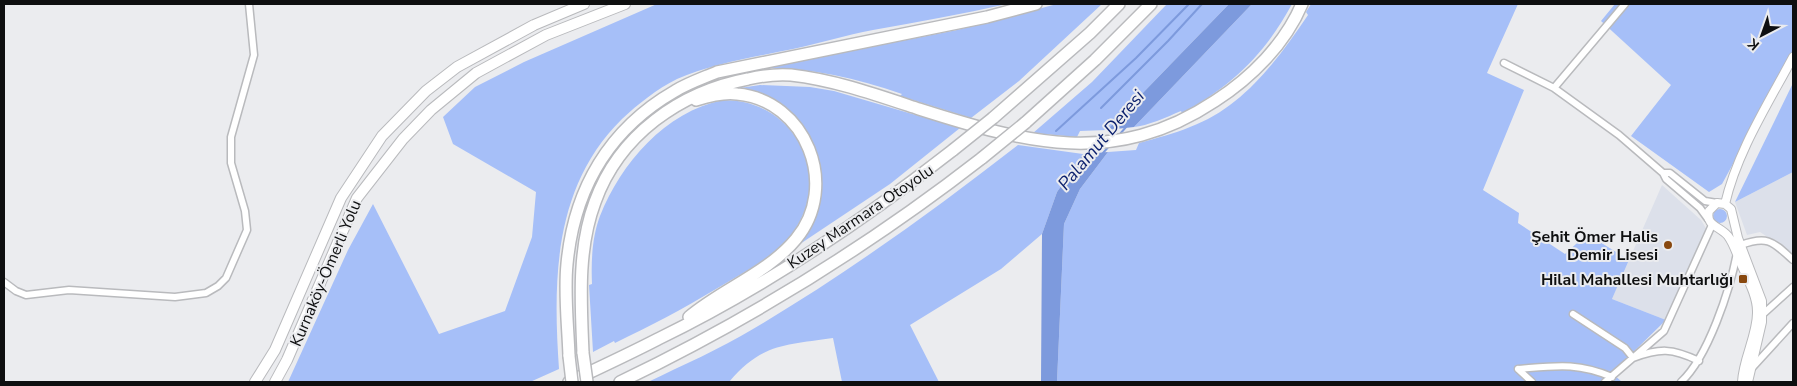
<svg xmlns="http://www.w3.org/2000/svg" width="1797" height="386" viewBox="0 0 1797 386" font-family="'Nunito Sans',sans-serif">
<rect width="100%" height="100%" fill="#ebecef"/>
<path fill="#dce0ea" d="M1793,172V254L1760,232L1747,235L1735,202Z
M1662,185L1701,220L1707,230L1666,320L1612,299Z"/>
<path fill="#a6bff8" d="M657,4H1007C962,14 918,22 873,30C846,35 820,43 793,49C754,57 711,64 677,79C657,89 638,104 622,119C553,187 553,281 559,369L530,382H288L348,250L373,204L439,334L505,311L532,237L536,192L453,144L443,117L475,87L524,62Z
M1057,4H1102L1019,81L971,118L900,96L902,94C856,78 812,68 763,68L957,30Z
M1167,4H1229L1107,130L1080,131L1077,137L1033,133L1092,82Z
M1252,4H1292C1265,54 1232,86 1182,113L1181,111C1167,117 1147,126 1134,127Z
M1311,4H1518L1487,73L1524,90L1483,190L1519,213L1518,223L1565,254L1587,234L1629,260L1612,299L1666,320L1612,373L1622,382H1057L1064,224L1080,189L1108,152L1136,150L1139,143C1156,138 1174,134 1190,127C1243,108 1278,59 1308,15L1306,12Z
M1615,4H1793V54L1722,184L1709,192L1631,136L1671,85L1601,21Z
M1793,83V172L1735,202Z
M760,85L810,87L834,91L960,128L890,184L791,250L804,234L819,165L816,152L805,131L733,89Z
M723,100C755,100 782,114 799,142C808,157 812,175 809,193C801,245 757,264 716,289C683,309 650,326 615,343L614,341L593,352L589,285L592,284C591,262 592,237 600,216C621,163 665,112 723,100Z
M1018,145L1083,154L1057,192L1042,234L1001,269L910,325L939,382H842L833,338C786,345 762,343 729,382H648C683,365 720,349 753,329C846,274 933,211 1018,145Z
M1713 216a7 7 0 1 1 14 0a7 7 0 1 1-14 0Z"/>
<path fill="#7d9add" d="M1229,4H1252L1134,127L1107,130Z
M1108,152L1080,189L1064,224L1057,382H1041L1042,234L1057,192L1083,154Z"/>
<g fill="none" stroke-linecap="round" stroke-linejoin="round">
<path stroke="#7d9add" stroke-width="2" d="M1101,108L1168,41L1202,4
M1056,131L1136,58L1189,4
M1120,134L1126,127
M1103,153L1110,145"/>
<defs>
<path id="minor" d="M1504,63L1554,88L1619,135L1663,173L1666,179L1700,208L1708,219
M1554,88L1625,4
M1663,173H1670L1705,201L1717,203
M1741,245C1768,235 1773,242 1793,260
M4,282L16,291L26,295L69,290L175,297L206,293L218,286L226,278L247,230L245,211L231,163V137L254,55L249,4
M1573,314L1625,348L1633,358C1660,348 1672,348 1699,361
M1762,315L1793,287
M1518,369C1555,366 1577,362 1612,377
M1518,369L1532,382
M1751,369L1793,323
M1605,382L1664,331L1712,225
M1681,382C1708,357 1730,290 1737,253"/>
<path id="tertiary" d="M1725,204C1737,152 1768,104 1793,57
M1742,382C1743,358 1758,334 1757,311C1757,296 1747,278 1741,264C1737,255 1734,244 1728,236C1720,226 1705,226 1709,211L1717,203L1725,204L1731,209L1738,238L1762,301V322L1748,382"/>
<path id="trunk" d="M255,382L275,350L341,198L382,136L426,91L457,67L534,25L584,4
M275,382L287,360L357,198L403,139L431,110L476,73L546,35L625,4"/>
<path id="motorway" d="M993,118L1090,33L1119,4
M1025,123L1095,60L1151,4
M689,317C722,289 768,273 796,239C840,186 806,100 737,94C724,92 709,96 696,100
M583,353C581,303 577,250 595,202C619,135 680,92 748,79C761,76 778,74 791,75C835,80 877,95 919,109C1026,143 1114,168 1215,101C1251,78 1285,44 1302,4
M569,356C568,326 564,294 567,264C574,189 609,129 675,91C688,83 703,78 717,72L987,17L1036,4
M569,382C599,368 629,354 658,339C763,288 861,222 953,150
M620,382C749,320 869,246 982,158"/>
</defs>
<use href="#minor" stroke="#b9babd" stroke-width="9"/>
<use href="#tertiary" stroke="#b9babd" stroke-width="10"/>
<use href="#trunk" stroke="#b9babd" stroke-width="12"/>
<use href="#motorway" stroke="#b9babd" stroke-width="14"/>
<use href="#minor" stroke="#fff" stroke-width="6"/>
<use href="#tertiary" stroke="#fff" stroke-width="8"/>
<use href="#trunk" stroke="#fff" stroke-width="10"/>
<use href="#motorway" stroke="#fff" stroke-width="11"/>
<defs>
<path id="motorway-bridge" d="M953,150L993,118
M982,158L1025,123
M583,353L587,382
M569,356L572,382"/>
</defs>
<use href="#motorway-bridge" stroke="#b9babd" stroke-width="14" stroke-linecap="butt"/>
<use href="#motorway-bridge" stroke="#fff" stroke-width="11"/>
</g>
<g fill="#88480f" stroke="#ebecef" stroke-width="2">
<circle cx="1668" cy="245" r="5"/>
<rect x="1738" y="274" width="10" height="10" rx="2.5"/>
</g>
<g text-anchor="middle" stroke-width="4" stroke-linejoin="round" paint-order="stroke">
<g font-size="16" fill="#0e0f10" stroke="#ebecef">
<text transform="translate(860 216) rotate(-34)" y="6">Kuzey Marmara Otoyolu</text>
<text transform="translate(325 273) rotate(-67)" y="6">Kurnaköy-Ömerli Yolu</text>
</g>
<g font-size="16" font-weight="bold" fill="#0e0f10" stroke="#ebecef" text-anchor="end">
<text x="1658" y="242">Şehit Ömer Halis<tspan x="1658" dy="18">Demir Lisesi</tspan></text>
<text x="1733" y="285">Hilal Mahallesi Muhtarlığı</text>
</g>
<g font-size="18" font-style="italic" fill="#0c216e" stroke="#ebecef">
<text transform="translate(1101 140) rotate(-50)" y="6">Palamut Deresi</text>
</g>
</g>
<rect width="1797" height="386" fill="none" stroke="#0e0f10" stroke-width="10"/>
<g transform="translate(1762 35) rotate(221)" stroke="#ebecef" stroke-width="4" paint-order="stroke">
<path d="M0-4L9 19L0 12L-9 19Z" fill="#0e0f10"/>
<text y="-8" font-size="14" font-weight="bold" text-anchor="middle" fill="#0e0f10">K</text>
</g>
</svg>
